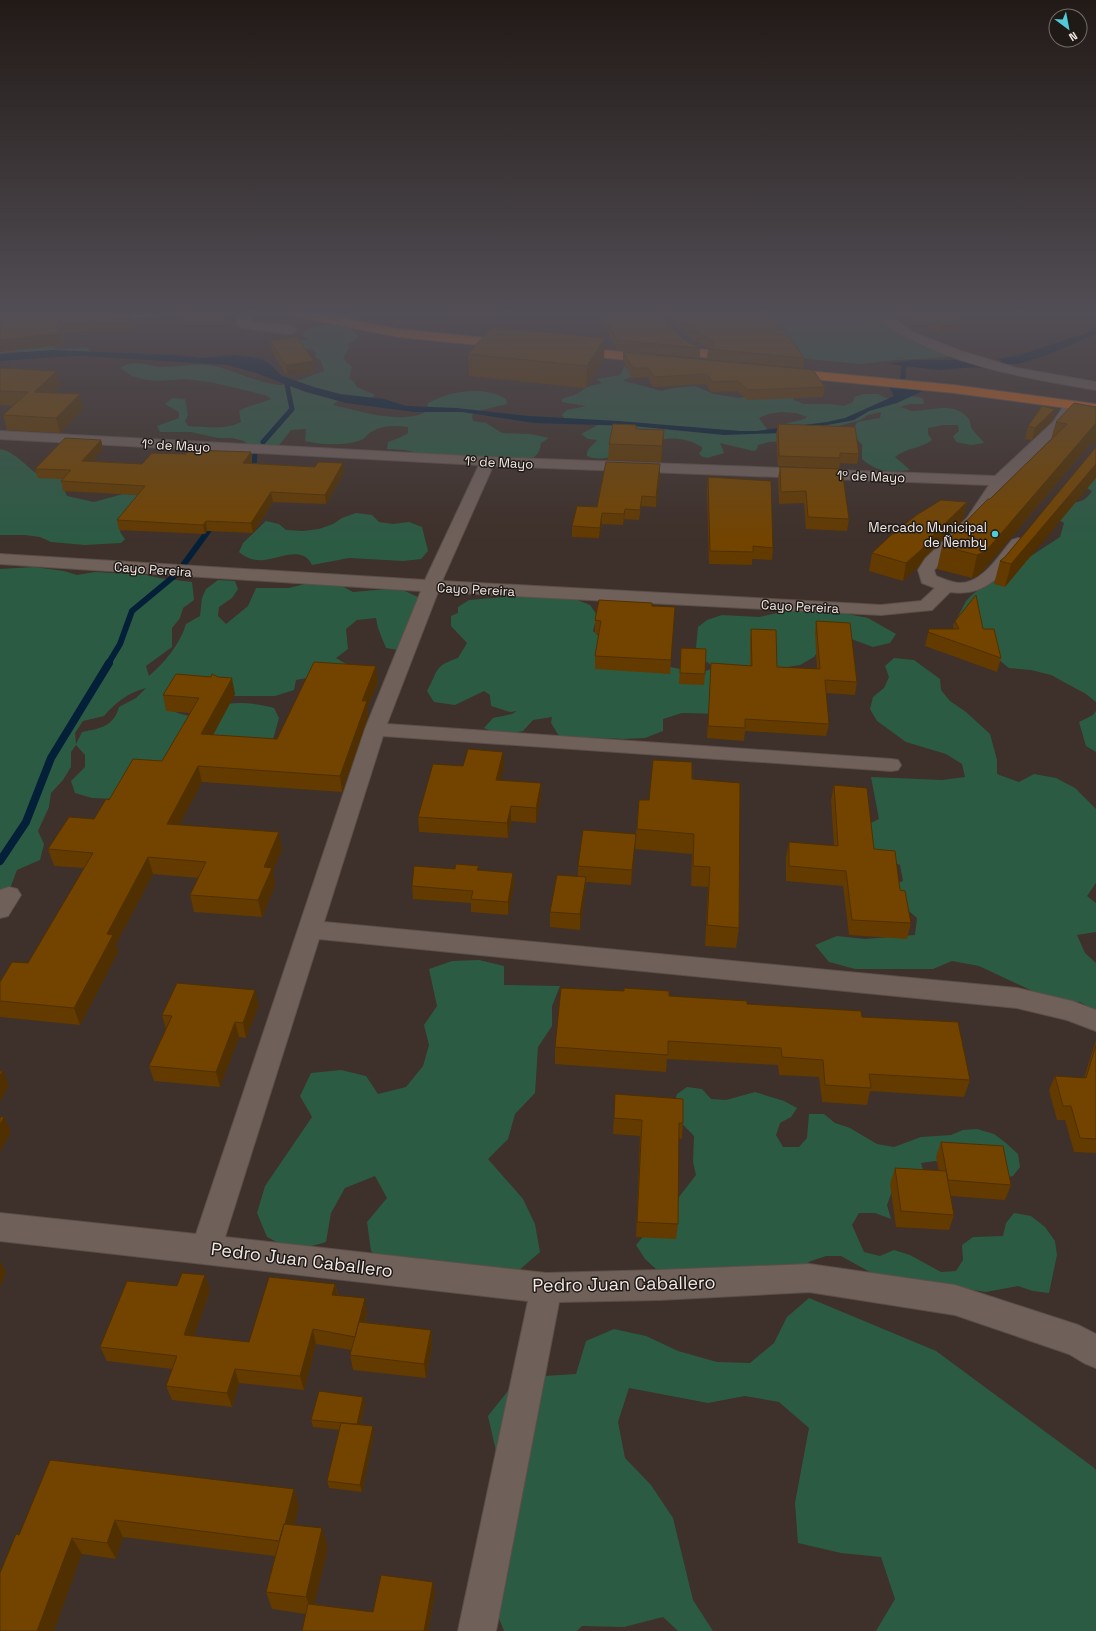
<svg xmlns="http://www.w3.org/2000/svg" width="1096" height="1631" viewBox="0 0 1096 1631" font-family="'Space Grotesk',sans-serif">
<rect width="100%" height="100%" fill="#3e302a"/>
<path fill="#2c5b44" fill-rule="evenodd" d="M763,313H867L912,341L950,357L896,360L861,364L797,358Z
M317,325C330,325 351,324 358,336L356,340L348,344L349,348L343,358L352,367L349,378L354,382L357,387L375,395L369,400L340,399L333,405C358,411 406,426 429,410L427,404C447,391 485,385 506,399L507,404L482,410L472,415L473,421L486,423L502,433L530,434L549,438L541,443C540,454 535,457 526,462L430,455L404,450L387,449L388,442L399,438L408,433V427C394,425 380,425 368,434C366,436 364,439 361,440C345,446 322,445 305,441L306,429L291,430L277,448L250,447L244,441L232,438H218L191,432H160L157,426L179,418V412L165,404L172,398L185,399L188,415L185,421L188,426C206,427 225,430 241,422L239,411C249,405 260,404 271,399L265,395L210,382L185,379L156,381L142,379L132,376L120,368C137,358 144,366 161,367C178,368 196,362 213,366C234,370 260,384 280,385C288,385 316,374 324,371L321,361L315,357L316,353L310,349L298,348L288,339L310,340L303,337L304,332Z
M61,336L64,341L53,348C64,351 76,346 88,348L90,352C74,363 41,352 22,352C15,351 7,353 0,354V341Z
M625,365L633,377L623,380L624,381L662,391L672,388L695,386L714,394L739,398L762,393L795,389L794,400L804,404H830L844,406L853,402L854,397L864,394H878L886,398L899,399L909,396L923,398L924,404H910L900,407C904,408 908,410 912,411C931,411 953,401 968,418C971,421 970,426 972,429C975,434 981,438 984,443L971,445L956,442L953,436L959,431L958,425H943L928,428V434L932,440C920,449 908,447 895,457L910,470C892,473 876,472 862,459V445L852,433L857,422L880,418L881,412L868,415L861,420L782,441L769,442L758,445L757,449L754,451L720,443L724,453L707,458L701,456L699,453L702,450V447C655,419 619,470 587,456C586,448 593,446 597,440L588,439L581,434L598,425L566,421L562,415L567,410L586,406L562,402V399L577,394L587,387L602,383L596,379L620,375ZM781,412L796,413L807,417C797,424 782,419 777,433H765L767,429L759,418L768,414Z
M0,449C16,452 26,467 39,475L70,463L64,489L67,496L94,502L123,494L139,495L122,524L120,532L125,539L121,543L85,545L51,542L40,537L25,535H0Z
M1096,454V702L1086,694L1051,675L1031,670L1009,668L968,635L953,626L966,601L974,593L1060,537L1064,523L1051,516L1064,502C1077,503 1084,503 1092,491L1081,485Z
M356,513L372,515L379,522L393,524L409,522L422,527L428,551L421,559L403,561L349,558L312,565C303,545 278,559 264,560C254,561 246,558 239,552L243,543L266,521L279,524L286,530L303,531L319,529L333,524L342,518Z
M34,567L64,571L77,575L95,572L146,575L159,578L192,582L194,600L183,608L180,618L172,628V647L146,666L149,676C165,662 180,644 186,624L200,616L202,598L206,589L218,580L235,581L238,589L232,598L219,607L218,616L226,624L248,606L256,588H289L305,584L325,582L342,586L353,592L388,589L405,591L418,597L426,605L419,633V642L404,651L386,648L378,628L376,618L357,620L346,629L348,649L336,658L348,665L317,676L296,680L294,690L275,696H233L169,709C179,714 190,718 202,715C207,714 212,708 218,706C236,701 256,703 274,708L279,718L272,743L116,799L92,798L75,793L71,781L85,767V755L76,745L71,752V767L63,780L51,793L49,807L38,831L44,844L40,860L17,870L0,915V569ZM146,688L136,698L119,707C113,727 101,728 82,732L76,744L75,733L83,721L104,716C116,702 128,693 146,688Z
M539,594L575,599L590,605L597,615L593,631L603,640L661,665L699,673L715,668L703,659L696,648L698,627L707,620L722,615L759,617L792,610L832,611L868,618L896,634L890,643L873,647L838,634L820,648L814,657L800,665L775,669L726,714L682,713L663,719V731L645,738L624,739L559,736L551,723L552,717L533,720L523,731L501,735L484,728L493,718L512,714L517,711L510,712L491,706L490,695L484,691L455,705L434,702L427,691C438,672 433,666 458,658L467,643L451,626V616L458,613V607L469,600Z
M894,658L914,660L940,679L941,690L950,701L966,712L990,734L997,760V774L1019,782L1034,774L1056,778L1075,788L1096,809V883L1087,896L1096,903V932L1077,935L1085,953L1096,963V1011L1080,1002L1054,1001L979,966L952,961L933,969H855L829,962L815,945L837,936L865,939L915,935L917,918L883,889L903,881L900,865L878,856L861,843V828L879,819L871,777L942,780L965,777L962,764L946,754L906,742L877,721L870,709L873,697L884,688L889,677L885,666Z
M1096,711V752L1086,746L1079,722L1093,715Z
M479,960L504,966V985L560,986L552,1006V1026L538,1047L535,1093L515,1114L508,1139L488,1159L523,1199L535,1224L540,1252L517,1272L395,1269L371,1251L367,1222L387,1198L375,1176L345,1188L331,1213L326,1242L294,1251L267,1237L257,1213L265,1186L312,1117L300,1096L311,1073L341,1070L366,1076L378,1094L406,1087L423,1066L429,1045L424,1025L437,1006L429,969L452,961Z
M687,1087L702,1089L711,1099L726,1100L755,1092L784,1101L797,1108L791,1117L780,1123L776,1135L783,1147H799L807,1138L809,1114H824L835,1123L850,1128L877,1144L894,1147L921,1137L951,1135L963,1130L977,1129L994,1134L1006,1143L1018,1154L1020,1167L1013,1176L999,1179L968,1169L935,1161L921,1163L925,1176L891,1181V1194L887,1205L891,1219L875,1213H859L852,1225L864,1252L880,1256L894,1250L910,1255L941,1272L956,1271L963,1260L962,1245L973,1237L1003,1236L1006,1223L1014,1213L1031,1216L1045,1227L1055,1241L1057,1255L1049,1293L1033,1291L1018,1286L986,1292L934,1284L886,1281L841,1256H826L811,1261L799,1268L686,1277L656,1269L645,1259L636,1245L646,1233L674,1226L679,1197L696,1175L693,1162L694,1136C680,1121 670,1116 677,1094Z
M809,1298L936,1351L1093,1467L1096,1470V1631H876L895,1599L881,1557L841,1553L798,1543L795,1503L809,1428L779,1402L745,1396L708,1403L629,1388L618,1422L625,1458L651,1485L673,1518L693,1600L713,1631H678L663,1617L624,1627L582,1626L577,1631H504L494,1606L491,1491L496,1451L488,1416L511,1387L544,1376L576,1374L586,1341L614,1329L646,1336L678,1351L717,1362L750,1363L774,1343L787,1317Z"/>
<path fill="#042039" d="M1096,326V334L1052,353L1022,363L1013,364L997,359L1016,356L1087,333Z
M53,350L175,355L202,358L235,355L259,358L269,363L282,376L314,387L340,394L384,399L406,406L457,408L528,416L619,421L740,431H757L827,422L845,418L894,396L888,385L925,390L897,403L869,411L854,420L844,422L781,433L724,435L633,426L534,423L462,412H414L346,403L306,392L256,373L228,365L85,356L57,357L0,361V354Z
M912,360H958L975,367L939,370L887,364Z"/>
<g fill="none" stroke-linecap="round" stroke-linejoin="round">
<path stroke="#042039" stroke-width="5" d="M960,364L990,366L1016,360
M902,390L904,364H913
M263,442L292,409L286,380
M254,468L255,451"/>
<path stroke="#042039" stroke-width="6" d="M253,474L254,467
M184,564L214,523
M108,664L120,644L132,611L179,572"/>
<path stroke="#042039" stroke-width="8" d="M0,861L26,822L51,758L109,663"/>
<defs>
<path id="minor" d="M98,313H160L154,317L101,320L97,318L95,316Z
M243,313H255L249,322L290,326L294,327L296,330L294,333L290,334L242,328L237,323V320Z
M870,313H884L917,334L961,351L1017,368L1096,382V390C1027,378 950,366 890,327C884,323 875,319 870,313Z
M1070,403L1075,404L1077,407L1063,428L1005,484L979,524L937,567L934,570L936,576C944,579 952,583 960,583C983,583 999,555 1012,540L1018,538L1024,540L1026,543C1008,570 986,598 950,592L932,610L881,615L438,592L387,724L891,759L898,760L901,765L898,770L891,771L383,736L324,922L1017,988L1072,1001L1096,1010V1031L1067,1020L1017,1008L319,939L225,1237L546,1273L659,1270L809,1264L955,1285L1078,1325L1096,1334V1368L1084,1363L1069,1354L955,1315L809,1292L659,1300L559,1302L496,1631H458L528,1301L0,1241V1213L196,1234L365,729L421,591L0,564V554L425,580L479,465L0,439V431L488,457L995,476L1053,422L1065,404ZM493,466L989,485L967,518L925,559L918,570L922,583L935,588L921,601L881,605L442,581Z
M9,887L17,889L21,895L8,916L0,918V890Z"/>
<path id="highway" d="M291,313H316L398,329L508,340L512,341L514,344L512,347L508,348L398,337L297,317Z
M670,346L737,353L741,354L743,357L741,360L737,361L666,353L664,350L666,347Z
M574,347L654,355L658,356L660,359L658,362L654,363L570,354L568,351L570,348Z
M787,369L954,385L1096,404V412L954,393L782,376L781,373L782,370Z"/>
</defs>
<use href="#minor" stroke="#5b4f49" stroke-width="2"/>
<use href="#highway" stroke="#5b4f49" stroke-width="2"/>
<use href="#minor" fill="#70605a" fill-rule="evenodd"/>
<use href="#highway" fill="#cc5f15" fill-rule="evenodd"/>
</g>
<path fill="#633a00" d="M0,313H129L132,319L135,330L61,334L63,345L0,352Z
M180,313H230L229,322L182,323Z
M446,313H499V316L447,317Z
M667,313H769L804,358L803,368L707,359L708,349H709L690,339Z
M898,313H963L961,328L940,332Z
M603,315L678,334L686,341L700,348V358L617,350L603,324Z
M270,341L315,372L287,376L272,352Z
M623,352L825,387L823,397L747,400L737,391L711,392L706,384L653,387L648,377L632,378L623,361Z
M468,354L604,359L586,388L469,376Z
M0,368L61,385L52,393L83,409L60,433L7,430L3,415L13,406L0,405Z
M1096,407V443L1090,444L980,574L972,578L937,569L942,546L1051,439L1056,422Z
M1055,409L1052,421L1032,440L1025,439L1028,426Z
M778,424L859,454L857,464L840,463L839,469L778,466L776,434Z
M636,425V429L664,430L663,446L661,462L608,460L609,444Z
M101,440L103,449L92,461L142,464L186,454L251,452L252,462L251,464L344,473L326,504L273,502L253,533L207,531L205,534L119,530L117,520L138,495L63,491L61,481L62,479L38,478L35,469Z
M1096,447L1005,587L994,584L1000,561L1005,557Z
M780,467L849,519L847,531L806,529L804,503L779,504L778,478Z
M660,474L656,507L641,506L639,520L624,519L623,525L602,524L599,538L572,537V526L597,507Z
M708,477L773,548L772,560L752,559V565L709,564L707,489Z
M967,502L963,520L924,558L918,567L903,581L869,571L872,553Z
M652,606L675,607L670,674L595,669V656L599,634H595V620Z
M816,621L857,682L855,695L826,693L829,724L826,736L745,731L744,741L707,738L711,663L750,666V641L751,629L777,667L817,669L815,633Z
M955,621L983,629L1001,658L997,672L925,646L929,629H953Z
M681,648L705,674L704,685L679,684Z
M378,682L367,708L368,717L342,792L202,782L179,825L282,849L273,871L275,885L262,917L194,912L190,895L199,878L153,874L116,944L118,952L80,1025L0,1017V1001L28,963L84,868L54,866L48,849L94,819L109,800L162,761L190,713L166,711L163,695L235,694L213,735L277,739Z
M463,766L504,767L500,780L541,798L536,823L511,821L508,838L419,832L418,817Z
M692,779L739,928L736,948L705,946L708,887L691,886L692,854L635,849L631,885L586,882L585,892L580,930L550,927V912L578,876V866L636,834L639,800H649Z
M834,785L900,890L911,923L907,939L849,935L843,886L786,881V857L789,842L834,846L831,800Z
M479,870L513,873L514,885L508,915L471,912V903L413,899L412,886Z
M669,996L747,1004L862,1017L970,1080L964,1097L870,1091L867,1105L822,1102L819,1077L779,1075L778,1065L667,1059L666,1072L555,1064V1047Z
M259,1005L246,1038L239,1037L220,1087L154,1081L149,1066L166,1029L162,1015Z
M1096,1040V1153L1074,1152L1065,1120H1057L1049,1090L1055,1076L1084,1078Z
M615,1094L683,1123L682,1139L678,1138V1224L676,1239L636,1237L640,1136L613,1134Z
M941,1142L1011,1185L1005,1200L951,1196L954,1215L949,1230L896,1227L890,1184L895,1168L939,1171L936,1157Z
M335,1284L338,1295L367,1312L365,1322L431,1330L432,1345L426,1378L353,1370L350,1355L351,1350L316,1344L304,1390L239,1383L232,1407L172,1400L166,1386L172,1369L107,1361L100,1347L210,1290L194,1336L249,1342Z
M363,1397L365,1404L360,1425L374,1434L362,1492L329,1488L327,1481L340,1430L313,1427L311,1420Z
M294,1489L299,1506L294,1525L328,1547L314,1604L373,1612L435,1593L428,1631H302L306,1614L272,1609L266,1592L275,1556L123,1537L116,1559L82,1554L19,1535Z"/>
<path fill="#503000" d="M228,313H230L229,322Z
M963,318L961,328L940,332L942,323Z
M58,322L63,345L0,352V340Z
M605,338L604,359L586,388L587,366Z
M314,361L315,372L287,376L286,365Z
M57,371L61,385L38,407L34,392Z
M80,394L83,409L60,433L56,418Z
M1055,409L1052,421L1032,440L1035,428Z
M1096,423V443L1090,444L980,574L972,578L977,555Z
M664,430L663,446L661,462L662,446Z
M101,440L103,449L84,470L82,461Z
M251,452L252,462L244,472L243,463Z
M343,463L344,473L326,504L325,495Z
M660,464V474L656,507V497Z
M1096,464V478L1005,587L1011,564Z
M271,492L273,502L253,533L251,523Z
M967,502L963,520L924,558L918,567L903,581L906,563L928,540Z
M625,509L624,519L623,525L624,514Z
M602,513V524L599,538L600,528Z
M206,521L207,531L205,534L203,525Z
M376,666L378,682L367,708L368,717L342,792L340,776L362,701Z
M232,678L235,694L205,750L201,734Z
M503,752L504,767L497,795L496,780Z
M198,766L202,782L171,841L167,824Z
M541,783V798L536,823V808Z
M511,806V821L508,838L507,823Z
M279,832L282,849L273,871L275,885L262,917L258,900L264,867Z
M636,834L635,849L631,885L632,870Z
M148,857L153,874L116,944L118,952L80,1025L74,1008L107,934Z
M513,873L514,885L508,915V902Z
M586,877L585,892L580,930V914Z
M255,990L259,1005L246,1038L243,1023Z
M235,1022L239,1037L220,1087L216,1072Z
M3,1071L9,1085L0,1102V1076Z
M4,1117L11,1132L0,1152V1125Z
M0,1261L6,1273L0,1287Z
M205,1275L210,1290L189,1350L184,1335Z
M335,1284L338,1299L332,1295Z
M365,1298L367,1312L357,1351L355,1337Z
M313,1329L316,1344L304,1390L300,1376Z
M431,1330L432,1345L426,1378L424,1364Z
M235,1369L239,1383L232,1407L227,1393Z
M363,1397L365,1404L358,1432L357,1424Z
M373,1426L374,1434L362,1492L360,1485Z
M294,1489L299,1506L286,1558L280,1541Z
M115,1520L123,1537L116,1559L107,1543Z
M322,1528L328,1547L312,1614L306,1597Z
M72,1538L82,1554L54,1631H37Z
M433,1582L435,1593L428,1631H424Z"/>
<path fill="#734400" stroke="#503000" d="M42,313H129L132,319L58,322L60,333L0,340V316Z
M629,313H661L678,334L686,341L700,348L617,340L603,315Z
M676,313H769L786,333L804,358L708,349L713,348L715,344L713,341L691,329Z
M921,313H963V318L942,323Z
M492,327L605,338L587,366L468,354Z
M297,337L314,361L286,365L270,341Z
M623,352L813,370L825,387L748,390L738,381L712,382L707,374L654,377L648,368H633Z
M0,368L57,371L34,392L80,394L56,418L3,415L28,392L0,391Z
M1074,403L1096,407V423L986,551L977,555L942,546L988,499H990L1067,424L1056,422Z
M1042,406L1055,409L1035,428L1028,426Z
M613,424L636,425V429L664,430L662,446L609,444Z
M778,424L855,427L859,454L840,453V458L779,456Z
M65,438L101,440L82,461L142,464L152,453L186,454L190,450L251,452L243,463L315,467L318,462L343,463L325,495L271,492L251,523L206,521L203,525L117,520L145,486L61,481L71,470L35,469Z
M1096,447V464L1011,564L1000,561L1005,557Z
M606,462L660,464L656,497L642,496L640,510L625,509L624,514L602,513L600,528L572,526L577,506L597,507Z
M780,467L842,469L849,519L808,517L806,491L781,492Z
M708,477L771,481L773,548L753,546V552L710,551Z
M941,500L967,502L928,540L922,549L906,563L872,553L890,536L918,514Z
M976,595L983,629H994L1001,658L928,632L929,629H959L955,621Z
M599,600L652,603V606L675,607L671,660L595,656L601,621L595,620Z
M816,621L850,623L857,682L825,680L829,724L745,719V728L708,726L711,663L752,666L751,629L776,630L777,667L820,669Z
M681,648L706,649L705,674L680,673Z
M314,662L376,666L362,701H367L340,776L198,766L167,824L279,832L264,867L272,868L258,900L190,895L206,862L148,857L107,934L113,935L74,1008L0,1001V982L12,962L28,963L93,853L48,849L69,817L94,819L106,799L109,800L133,759L162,761L199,698L163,695L176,674L211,677L212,674L218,677L232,678L201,734L277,739Z
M468,749L503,752L496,780L541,783L536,808L511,806L507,823L418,817L433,764L463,766Z
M653,760L692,762V779L740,783L739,928L707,925L710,867L693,866L694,834L637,829L639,800H649Z
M834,785L867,788L874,849L895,851L900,890L905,891L911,923L852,920L846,871L789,866V842L838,846Z
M583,830L636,834L632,870L578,866Z
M456,864L479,866L477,870L513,873L508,902L471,899L473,891L412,886L414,866L455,869Z
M557,875L586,877L580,914L550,912Z
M177,983L255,990L243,1023L235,1022L216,1072L149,1066L172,1016L162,1015Z
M561,988L624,991V988L669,991V996L747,1001V1004L861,1011L862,1017L958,1022L970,1080L869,1074L871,1088L825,1085L823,1060L782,1057L781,1048L668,1041V1055L555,1047Z
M1096,1045V1139L1080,1138L1071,1106H1063L1055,1076L1086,1078Z
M0,1071H3L0,1076Z
M615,1094L683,1099V1123H679L678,1224L637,1222L642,1120L614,1118Z
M0,1117H4L0,1125Z
M941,1142L1003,1146L1011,1185L948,1180Z
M895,1168L946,1171L954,1215L901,1211Z
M182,1273L205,1275L184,1335L249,1342L269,1277L335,1284L332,1295L365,1298L355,1337L313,1329L300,1376L235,1369L227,1393L166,1386L177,1356L100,1347L127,1281L177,1286Z
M359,1322L431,1330L424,1364L350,1355Z
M319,1391L363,1397L357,1424L311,1420Z
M341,1423L373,1426L360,1485L327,1481Z
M50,1460L294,1489L285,1524H284L279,1541L115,1520L107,1543L72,1538L37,1631H0V1573L16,1534L19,1535Z
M284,1524L322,1528L306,1597L266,1592Z
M381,1575L433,1582L424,1631H302L308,1604L373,1612Z"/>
<linearGradient id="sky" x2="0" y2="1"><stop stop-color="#221a17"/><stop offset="0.58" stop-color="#524e55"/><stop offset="1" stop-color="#524e55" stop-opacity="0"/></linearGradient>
<rect width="1096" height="541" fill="url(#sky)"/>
<circle fill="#52cbd8" stroke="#201a17" stroke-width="1.5" cx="995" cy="534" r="4"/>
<g text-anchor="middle" stroke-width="3" stroke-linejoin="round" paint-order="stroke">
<g font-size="13" fill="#f3eae6" stroke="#201a17">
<text transform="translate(176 445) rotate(3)" y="5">1º de Mayo</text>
<text transform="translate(499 462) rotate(3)" y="5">1º de Mayo</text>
<text transform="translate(871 476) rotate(2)" y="5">1º de Mayo</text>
<text transform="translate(153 569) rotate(4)" y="5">Cayo Pereira</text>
<text transform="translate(476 589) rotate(3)" y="5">Cayo Pereira</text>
<text transform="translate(800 606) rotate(3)" y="5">Cayo Pereira</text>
</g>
<g font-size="13" fill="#f3eae6" stroke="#201a17" text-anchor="end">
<text x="987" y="532">Mercado Municipal<tspan x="987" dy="15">de Ñemby</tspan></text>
</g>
<g font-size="18" fill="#f3eae6" stroke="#201a17">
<text transform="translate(302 1260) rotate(7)" y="6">Pedro Juan Caballero</text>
<text transform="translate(624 1284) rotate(-1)" y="6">Pedro Juan Caballero</text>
</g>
</g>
<g transform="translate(1068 28) rotate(148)"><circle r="19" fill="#201a17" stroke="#746d6a"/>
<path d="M0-3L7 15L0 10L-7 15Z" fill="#52cbd8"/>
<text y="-6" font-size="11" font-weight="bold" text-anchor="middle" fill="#f3eae6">N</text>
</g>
</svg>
